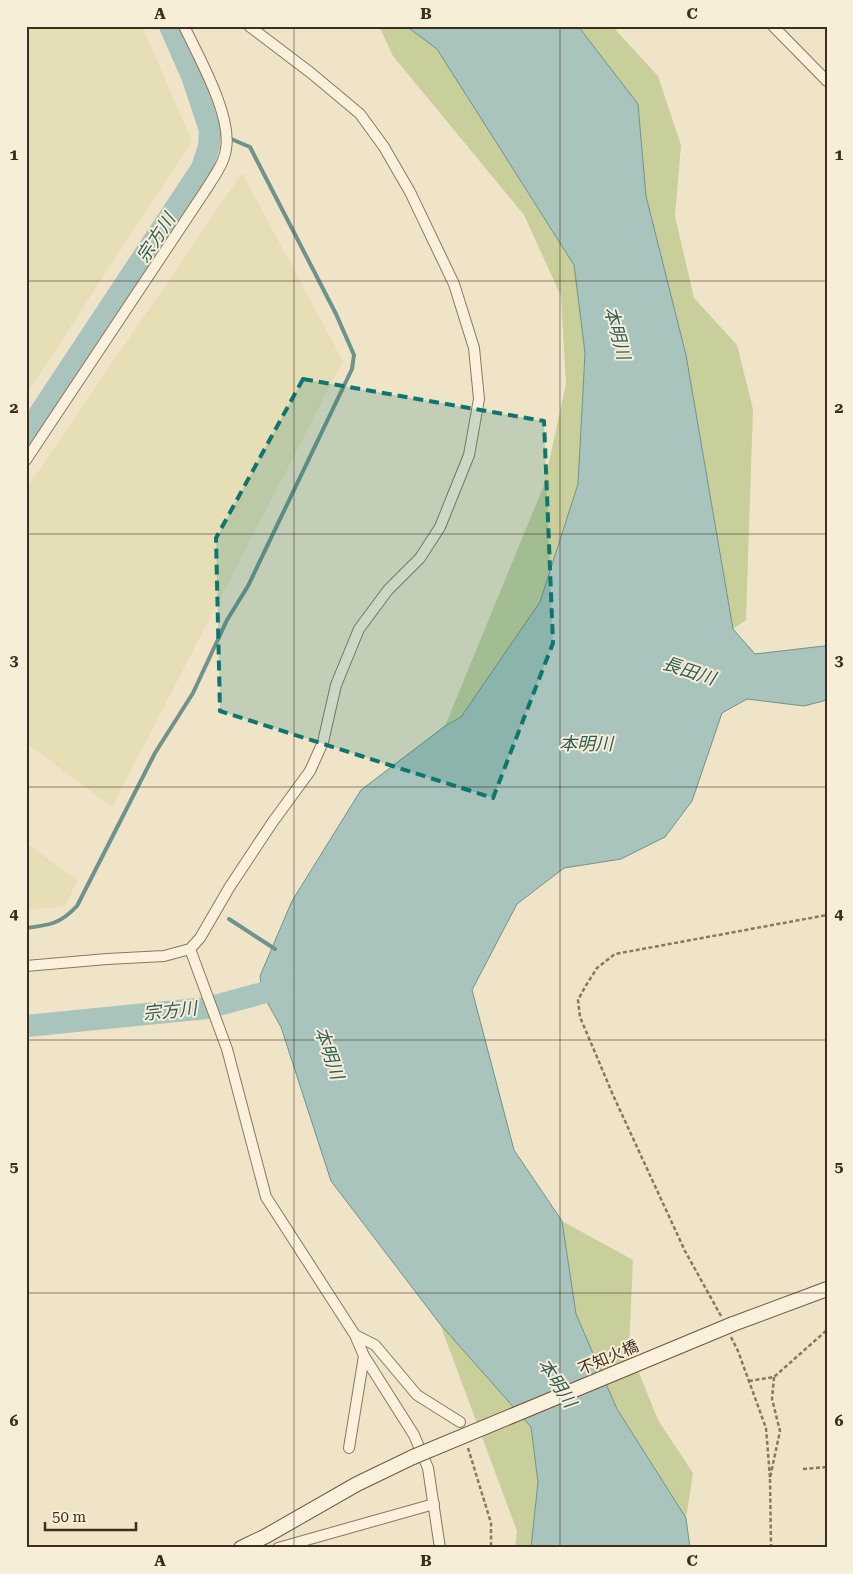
<svg xmlns="http://www.w3.org/2000/svg" width="853" height="1574" viewBox="0 0 853 1574" font-family="'Roboto Serif','Noto Sans JP',serif">
<rect width="100%" height="100%" fill="#f0e4c8"/>
<path fill="#e6deb5" d="M31,26H142L192,141L26,395V33Z
M242,173L343,361L112,807L26,743V489Z
M26,843L78,880L65,906L26,910Z"/>
<path fill="#c9cf9b" d="M379,26H406L437,48L574,265L585,353L578,484L540,602L461,717L445,726L544,485L566,384L561,296L524,215L393,56Z
M578,26H612L658,76L681,145L675,216L694,298L737,345L753,409L746,620L733,629L686,355L646,196L638,104Z
M562,1221L633,1260L629,1348L658,1420L693,1473L686,1518L617,1409L576,1314Z
M440,1324L531,1427L538,1482L531,1548H515L517,1531Z"/>
<path fill="#a9c4bc" stroke="#6f938a" d="M406,26H578L638,104L646,196L686,355L733,629L755,654L824,646L827,645V700L804,706L747,699L722,713L692,801L665,837L621,859L564,868L517,904L472,990L514,1150L562,1221L576,1314L617,1409L686,1518L690,1548H531L538,1482L531,1427L440,1324L331,1181L281,1027L262,993L260,976L292,901L361,790L445,726L461,717L540,602L578,484L585,353L574,265L437,49Z"/>
<g fill="none" stroke-linecap="round" stroke-linejoin="round">
<path stroke="#6f938a" stroke-width="4" d="M229,919L275,949
M26,928C50,925 60,924 77,906L155,753L193,693L227,620L248,586L352,369L354,355L336,314L250,147L210,130"/>
<path stroke="#a9c4bc" stroke-width="22" d="M26,434L202,168L209,146L210,130L192,76L170,26
M26,1026L207,1008L292,985"/>
<defs>
<path id="street" d="M773,26L827,81
M26,460L205,191C213,178 224,164 226,149C232,115 199,58 184,26
M190,949L227,1049L266,1197L355,1335L364,1356L349,1448
M26,966L107,959L164,956L190,949L200,938L229,888L272,823L310,771L323,742L336,685L359,629L388,590L420,558L440,527L469,455L479,399L474,348L454,284L410,192L384,147L360,114L311,73L249,26
M355,1335L375,1345L417,1395L460,1422
M364,1356L414,1435L428,1468L440,1548
M278,1548L434,1504"/>
<path id="secondary" d="M733,1324L827,1289
M241,1548L266,1536L357,1484L413,1457"/>
</defs>
<use href="#street" stroke="#8d765c" stroke-width="12"/>
<use href="#secondary" stroke="#6f573f" stroke-width="16"/>
<path stroke="#8d765c" stroke-width="2.5" stroke-dasharray="4 2.5" stroke-linecap="butt" d="M721,1316L685,1251L613,1095L580,1017L578,1000L585,987L597,968L615,954L827,915
M731,1337L738,1351L766,1428L770,1478
M749,1381L774,1377L827,1330
M468,1448L491,1523V1548
M803,1469L827,1467
M771,1548L770,1478L780,1431L772,1399L774,1377"/>
<use href="#street" stroke="#faf1dc" stroke-width="10"/>
<use href="#secondary" stroke="#faf1dc" stroke-width="14"/>
<defs>
<path id="secondary-bridge" d="M413,1457L733,1324"/>
</defs>
<use href="#secondary-bridge" stroke="#6f573f" stroke-width="16" stroke-linecap="butt"/>
<use href="#secondary-bridge" stroke="#faf1dc" stroke-width="14"/>
</g>
<path fill="#0f766e" fill-opacity="0.2" stroke="#0f766e" stroke-width="4" stroke-dasharray="10 6" stroke-linejoin="round" d="M303,379L544,421L553,643L493,798L220,711L216,538Z"/>
<path fill="none" stroke="#3d2e20" stroke-width="1" stroke-opacity="0.55" d="M294,26V1548M560,26V1548M26,281H827M26,534H827M26,787H827M26,1040H827M26,1293H827"/>
<g text-anchor="middle" stroke-width="4" stroke-linejoin="round" paint-order="stroke">
<g font-size="16" fill="#3d2e20" stroke="#f7eed8">
<text transform="translate(608 1357) rotate(-23)" y="6">不知火橋</text>
</g>
<g font-size="18" font-style="italic" fill="#2f5d5a" stroke="#f7eed8">
<text transform="translate(156 238) rotate(-57)" y="6">宗方川</text>
<text transform="translate(617 333) rotate(75)" y="6">本明川</text>
<text transform="translate(689 671) rotate(18)" y="6">長田川</text>
<text x="586" y="750">本明川</text>
<text transform="translate(170 1011) rotate(-6)" y="6">宗方川</text>
<text transform="translate(329 1053) rotate(71)" y="6">本明川</text>
<text transform="translate(557 1383) rotate(57)" y="6">本明川</text>
</g>
</g>
<rect width="853" height="1574" fill="none" stroke="#f7eed8" stroke-width="55"/>
<path d="M45 1522v8h91v-8" fill="none" stroke="#3d2e20" stroke-width="2.5"/>
<text x="52" y="1522" font-size="15" fill="#3d2e20" stroke="#f7eed8" stroke-width="4" paint-order="stroke">50 m</text>
<rect x="28" y="28" width="798" height="1518" fill="none" stroke="#3d2e20" stroke-width="2"/>
<g font-size="16" text-anchor="middle" font-weight="bold" fill="#3d2e20">
<text x="160" y="19">A</text>
<text x="426" y="19">B</text>
<text x="692" y="19">C</text>
<text x="14" y="160">1</text>
<text x="839" y="160">1</text>
<text x="14" y="413">2</text>
<text x="839" y="413">2</text>
<text x="14" y="666">3</text>
<text x="839" y="666">3</text>
<text x="14" y="919">4</text>
<text x="839" y="919">4</text>
<text x="14" y="1172">5</text>
<text x="839" y="1172">5</text>
<text x="14" y="1426">6</text>
<text x="839" y="1426">6</text>
<text x="160" y="1566">A</text>
<text x="426" y="1566">B</text>
<text x="692" y="1566">C</text>
</g>
</svg>
